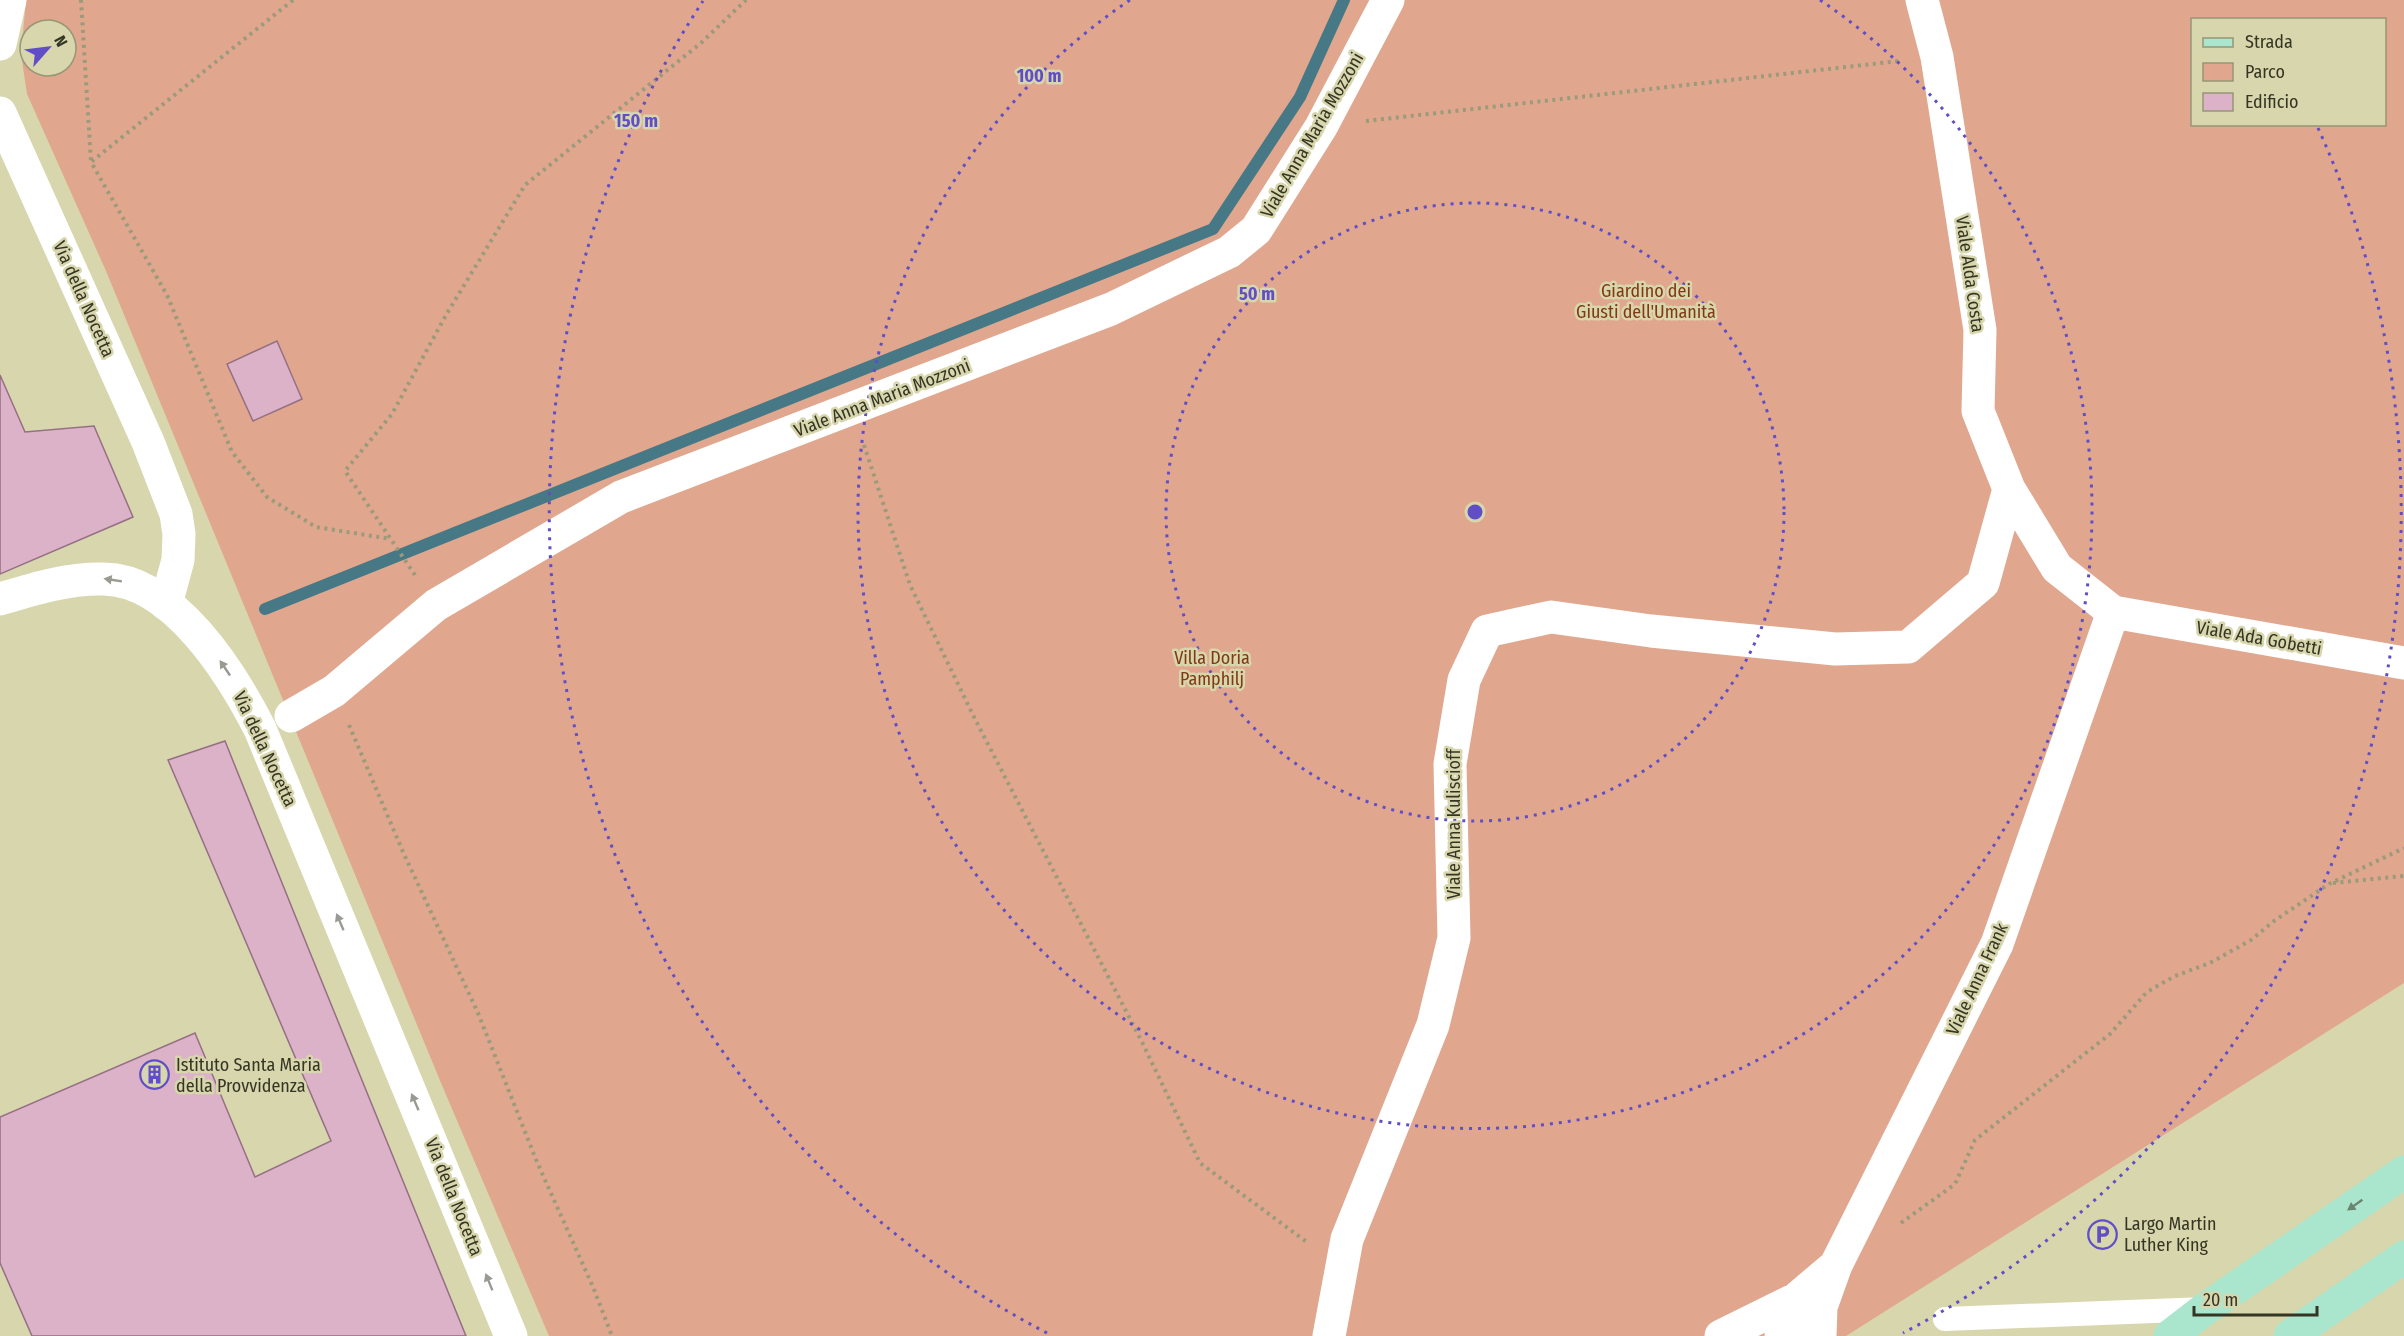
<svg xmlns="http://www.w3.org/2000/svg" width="2404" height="1336" viewBox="0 0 2404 1336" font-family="'Fira Sans Condensed',sans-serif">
<rect width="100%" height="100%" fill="#d8d6ad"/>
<path fill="#e0a78e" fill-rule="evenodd" d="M26,0H2404V983L1846,1336H549L441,1083L106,271L27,94L21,54ZM2192,20H2384V124H2192ZM30,30H66V66H30Z"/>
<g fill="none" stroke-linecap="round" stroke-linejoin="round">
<path stroke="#467885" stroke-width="12" d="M265,609L1213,229L1300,97L1344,0"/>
</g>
<path fill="#dbb2c8" stroke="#956f84" stroke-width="1.5" d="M277,341L302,399L253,421L227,364Z
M0,375L25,432L94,426L133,517L0,574Z
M225,741L309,950L466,1336H32L0,1263V1117L195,1033L255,1177L331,1141L168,760Z"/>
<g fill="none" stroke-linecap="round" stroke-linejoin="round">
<path stroke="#9b9a7a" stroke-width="4" stroke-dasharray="3 4.5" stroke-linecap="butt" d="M81,0L91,162
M293,0L91,162L167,295L232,452L267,497L316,527L391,539
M1366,121L1899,61
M864,445L910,585L975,719L1142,1042L1200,1163L1308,1243
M415,575L345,471L392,414L446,315L525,185L701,43L746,0
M349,725L403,852L478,1013L537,1162L593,1287L612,1336
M2333,883L2404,876
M1901,1223L1955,1184L1975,1140L2110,1034L2147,992L2175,976L2210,963L2251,940L2274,921L2329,884L2404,848"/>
<path stroke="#fff" stroke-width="24" d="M1945,1319L2205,1309"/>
<path stroke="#fff" stroke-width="33" d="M1922,0L1937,57L1980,330L1978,411L2009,489L2057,568L2113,612L2404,663
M291,716L334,691L436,605L621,497L1111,309L1229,252L1256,230L1321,127L1388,0
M1329,1336L1347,1239L1433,1025L1454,938L1450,764L1464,680L1487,631L1551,617L1651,631L1835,649L1908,647L1983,583L2009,489
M1721,1336L1796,1299L1835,1266
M1781,1336L1821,1307
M1820,1336L1821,1307L1836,1265L1997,944L2113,612"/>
<path stroke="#fff" stroke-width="33" d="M0,44L10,0
M0,113L148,442L176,514L179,534L178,560L166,604"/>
<path stroke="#fff" stroke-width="33" d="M0,599C33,589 68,578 104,579C174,580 232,674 260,729L511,1336"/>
<path stroke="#aae5cd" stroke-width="33" d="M2170,1336L2205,1309L2404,1172
M2290,1336L2404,1257"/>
</g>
<defs><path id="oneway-solid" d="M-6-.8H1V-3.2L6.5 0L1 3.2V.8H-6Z" transform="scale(1.5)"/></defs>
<g fill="#9a9a92">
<use href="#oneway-solid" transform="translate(113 580) rotate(-171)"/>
<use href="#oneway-solid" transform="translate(225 668) rotate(-124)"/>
<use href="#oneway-solid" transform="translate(340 922) rotate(-113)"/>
<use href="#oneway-solid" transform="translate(415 1102) rotate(-113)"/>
<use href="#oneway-solid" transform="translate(489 1282) rotate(-112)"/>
</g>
<use fill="#6a8470" href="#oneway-solid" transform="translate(2355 1205) rotate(145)"/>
<g fill="none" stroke="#614ec7" stroke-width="3" stroke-dasharray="3 6">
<circle cx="1475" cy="512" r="309"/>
<path d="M1820 0A617 617 0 1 1 1130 0"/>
<path d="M1047 1333A926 926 0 0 1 703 1M2318 128A926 926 0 0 1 1903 1333"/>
</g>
<defs>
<symbol id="building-ring" viewBox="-11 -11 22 22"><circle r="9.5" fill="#d8d6ad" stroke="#614ec7" stroke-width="1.5"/><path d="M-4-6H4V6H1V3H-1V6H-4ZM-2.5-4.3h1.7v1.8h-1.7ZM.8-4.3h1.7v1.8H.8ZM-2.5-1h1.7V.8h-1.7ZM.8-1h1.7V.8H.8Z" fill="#614ec7"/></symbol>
<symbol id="parking-ring" viewBox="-11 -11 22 22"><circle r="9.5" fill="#d8d6ad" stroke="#614ec7" stroke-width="1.5"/><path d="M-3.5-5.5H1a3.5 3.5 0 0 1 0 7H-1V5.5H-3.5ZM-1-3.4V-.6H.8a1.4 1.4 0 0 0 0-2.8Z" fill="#614ec7"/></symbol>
</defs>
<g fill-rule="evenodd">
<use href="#building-ring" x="138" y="1058" width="33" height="33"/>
<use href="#parking-ring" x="2086" y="1218" width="33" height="33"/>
</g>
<g text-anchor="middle" stroke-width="5" stroke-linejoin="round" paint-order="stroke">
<g font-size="18" fill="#353524" stroke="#d8d6ad">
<text transform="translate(1312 135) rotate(-60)" y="6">Viale Anna Maria Mozzoni</text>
<text transform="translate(1970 274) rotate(82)" y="6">Viale Alda Costa</text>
<text transform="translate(84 299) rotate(66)" y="6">Via della Nocetta</text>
<text transform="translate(882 398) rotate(-21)" y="6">Viale Anna Maria Mozzoni</text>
<text transform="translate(2259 638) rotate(10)" y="6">Viale Ada Gobetti</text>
<text transform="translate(265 749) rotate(65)" y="6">Via della Nocetta</text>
<text transform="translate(1454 824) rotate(-90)" y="6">Viale Anna Kuliscioff</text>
<text transform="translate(1977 979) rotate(-65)" y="6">Viale Anna Frank</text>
<text transform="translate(454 1197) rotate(68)" y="6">Via della Nocetta</text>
</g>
<g font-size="18" fill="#823913" stroke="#d8d6ad">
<text x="1646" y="297">Giardino dei<tspan x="1646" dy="21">Giusti dell'Umanità</tspan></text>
<text x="1212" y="664">Villa Doria<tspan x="1212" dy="21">Pamphilj</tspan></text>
</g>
<g font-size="18" fill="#353524" stroke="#d8d6ad" text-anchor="start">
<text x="176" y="1071">Istituto Santa Maria<tspan x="176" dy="21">della Provvidenza</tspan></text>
<text x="2124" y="1230">Largo Martin<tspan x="2124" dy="21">Luther King</tspan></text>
</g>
</g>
<circle cx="1475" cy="512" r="9" fill="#614ec7" stroke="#d8d6ad" stroke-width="3"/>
<g font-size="18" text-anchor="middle" font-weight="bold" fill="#614ec7" stroke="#d8d6ad" stroke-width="5" stroke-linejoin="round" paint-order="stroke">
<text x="1039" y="82">100 m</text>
<text x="636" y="127">150 m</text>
<text x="1257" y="300">50 m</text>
</g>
<rect x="2191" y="18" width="195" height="108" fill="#d8d6ad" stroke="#979676" stroke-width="1.5"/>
<rect x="2203" y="38" width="30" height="9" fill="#aae5cd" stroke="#979676" stroke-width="1.5"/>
<text x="2245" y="48" font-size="18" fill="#353524">Strada</text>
<rect x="2203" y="63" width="30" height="18" fill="#e0a78e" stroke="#979676" stroke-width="1.5"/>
<text x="2245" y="78" font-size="18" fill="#353524">Parco</text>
<rect x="2203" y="93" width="30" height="18" fill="#dbb2c8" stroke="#979676" stroke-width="1.5"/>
<text x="2245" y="108" font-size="18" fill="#353524">Edificio</text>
<g transform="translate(48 48) rotate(62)"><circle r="28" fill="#d8d6ad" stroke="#979676" stroke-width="1.5"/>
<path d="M0-4.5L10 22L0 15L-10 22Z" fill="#614ec7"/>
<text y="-9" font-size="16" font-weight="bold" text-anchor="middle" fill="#353524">N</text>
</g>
<path d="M2194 1306v9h123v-9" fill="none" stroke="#353524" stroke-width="3"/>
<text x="2203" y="1306" font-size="18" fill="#353524" stroke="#d8d6ad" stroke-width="4.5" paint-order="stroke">20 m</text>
</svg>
